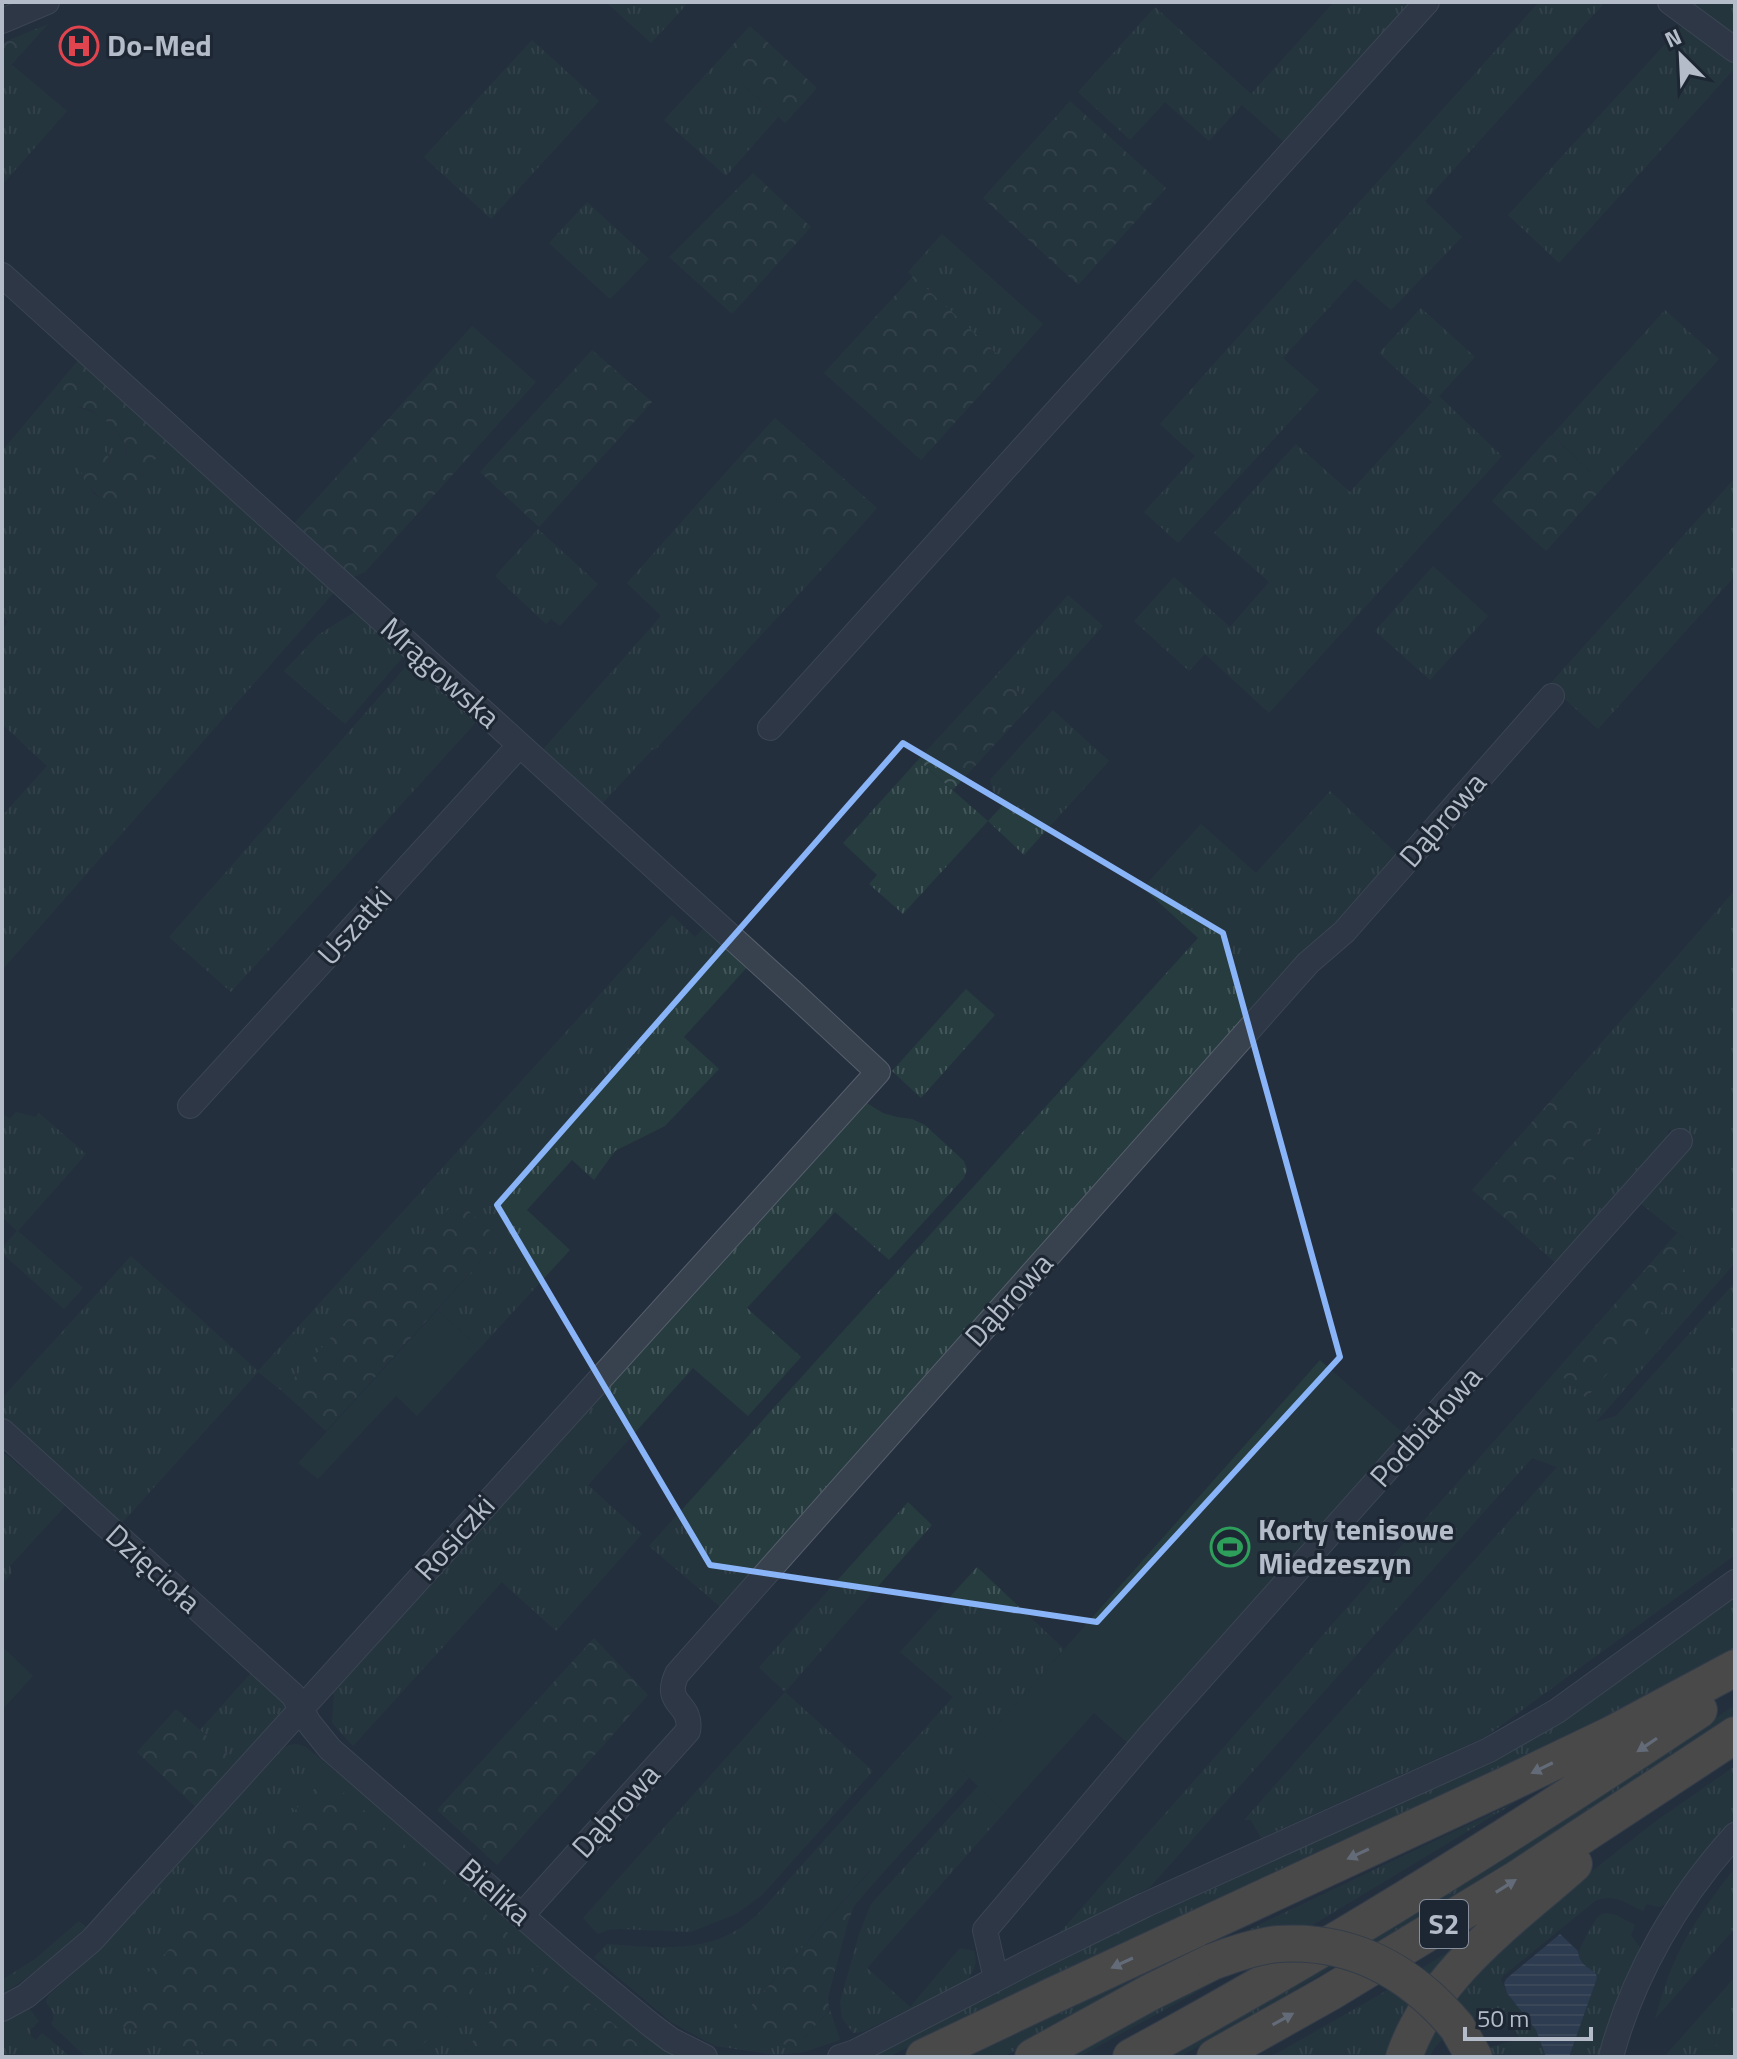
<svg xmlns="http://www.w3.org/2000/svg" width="1737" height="2059" viewBox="0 0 1737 2059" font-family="'Titillium Web',sans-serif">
<defs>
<pattern id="grass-tufts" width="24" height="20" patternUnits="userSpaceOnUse" patternTransform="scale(2)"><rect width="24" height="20" fill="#263c3f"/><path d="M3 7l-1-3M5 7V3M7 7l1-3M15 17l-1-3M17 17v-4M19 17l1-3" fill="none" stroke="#435659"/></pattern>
<pattern id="forest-crowns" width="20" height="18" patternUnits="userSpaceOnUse" patternTransform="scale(2)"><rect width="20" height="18" fill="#263c3f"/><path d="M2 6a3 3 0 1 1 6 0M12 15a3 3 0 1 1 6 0" fill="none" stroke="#435659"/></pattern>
<pattern id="water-rules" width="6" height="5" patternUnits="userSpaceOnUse" patternTransform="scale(2)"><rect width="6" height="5" fill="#394c67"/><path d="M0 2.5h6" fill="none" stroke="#53647b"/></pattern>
</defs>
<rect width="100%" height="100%" fill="#242f3e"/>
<path fill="url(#grass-tufts)" d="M606,2H689L651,43Z
M1334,2H1413L1285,143L1242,105L1209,141L1165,102L1130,140L1078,92L1155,7L1251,94Z
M1539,2H1605L1425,201L1462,237L1391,310L1355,279L1283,358L1319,390L1178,543L1144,512L1195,456L1160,424Z
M1682,2H1735V42Z
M1694,25L1735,60V68L1559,263L1508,215L1680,28Z
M532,40L599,101L491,219L424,157Z
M718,61L778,117L726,176L664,120Z
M11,64L67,111L2,185V75Z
M587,202L649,259L610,299L549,243Z
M942,234L1043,324L1008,364L908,272Z
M1421,308L1475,357L1439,396L1502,456L1269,713L1205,654L1189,671L1134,621L1174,577L1230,627L1269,582L1214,533L1296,444L1350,492L1432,402L1379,353Z
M1665,310L1719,359L1605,485L1552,435Z
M472,326L536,382L490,433L427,376Z
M55,388L54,395C66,404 77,406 90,411C105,416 114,428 123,441C128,449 128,456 123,464L111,462L106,452L86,482L94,494L113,506L172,441L337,589L2,970V816L47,766L2,724V629L8,622L2,615V451Z
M735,462L836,554L655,750L653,749L599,807L539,754L661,616L627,583Z
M1735,478V576L1598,729L1549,685Z
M538,529L598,584L560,626L551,619L546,624L495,576Z
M1433,566L1488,616L1430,680L1375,631Z
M1068,595L1103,626L1032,704L998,673Z
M358,610L408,651L345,724L284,671L318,635Z
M409,663L422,667L478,720L231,992L169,937Z
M1053,710L1109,761L1024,855L988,821L903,914L869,884L877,875L843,843L918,760L988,821L1004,804L993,791L990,780Z
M1330,791L1397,854L724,1610L649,1546L1198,938L1143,888L1201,824L1256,873Z
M1735,890V1263L1596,1422L1616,1416L1735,1282V1555L1485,1737L1261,1838L1251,1820H1244L1557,1467L1532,1458L1150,1887L1056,1937L1556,1371L1586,1397L1693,1277L1687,1275L1682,1263L1690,1248L1689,1242L1635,1199L1684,1142L1669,1129L1665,1141L1558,1265L1514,1226L1599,1131L1561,1089Z
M672,915L695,937L706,926L750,964L684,1037L719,1069L665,1126L615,1151L594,1180L572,1160L527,1210L570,1250L480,1348L437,1310L500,1240L457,1200L282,1391L258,1372L120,1525L2,1416V1398L131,1256L258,1371Z
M966,989L995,1015L921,1098L892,1071Z
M865,1102L883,1113L897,1117L912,1119L925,1125L964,1161L967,1169L964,1178L889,1260L835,1212L747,1308L801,1357L748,1416L693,1368L588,1485L642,1534L556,1631L502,1582L353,1746L332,1723L334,1695L327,1690Z
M16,1112L35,1117L39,1113L86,1154L18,1231L83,1288L64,1309L2,1253V1247L17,1231L2,1217V1113L10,1119Z
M5,1454L66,1505L10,1566L12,1573L2,1584V1457Z
M908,1502L932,1525L785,1692L873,1771L762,1895L736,1914L691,1932L620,1929L608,1930L598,1934L583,1918L785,1692L759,1667Z
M977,1567L1064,1649L960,1768L969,1778L879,1877L870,1870L728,2032L796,2047L830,2010L840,2040L804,2052L775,2055L715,2046L671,2022L594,1957L607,1944C650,1947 698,1954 737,1930C744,1926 750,1920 757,1915L953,1697L900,1652Z
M1735,1593V1649L1637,1705L1040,1984L888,2057H862L1154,1911L1496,1756Z
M251,1673L286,1706L284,1718L240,1765L200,1730Z
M1735,1705V1715L1540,1842L1412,1921L1180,2057H1164L1631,1776Z
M296,1744L306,1747L679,2057H653L541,1963L459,2057H412L515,1939L105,2021L202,2052L205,2057H86L51,2024C57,2014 52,2011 46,2002L48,1996L102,1947L103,1943L278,1750L289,1745Z
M1735,1766V1822L1717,1839L1668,1903L1659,1907L1647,1904L1643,1911C1626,1903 1614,1893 1595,1901L1503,1976L1501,1980L1507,1993L1536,2030L1546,2057H1494L1490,2047L1520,2039C1505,2009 1481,2009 1456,2028C1445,2037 1435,2044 1430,2057H1417L1451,1997L1550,1904L1656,1821Z
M978,1786L1005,1812L867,1968L910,2007L960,1948L974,1951C978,1963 974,1970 967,1981L862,2032L853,2033L842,2018L840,2002L859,1934L871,1904Z
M1516,1802L1253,1961L1079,2057H1059L1223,1942Z
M1735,1868V1928L1655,2019C1661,1998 1667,1978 1676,1958C1689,1929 1715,1893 1735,1868Z
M1606,1913L1616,1915L1635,1925L1631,1935L1641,1949L1603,2057H1569L1597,1978C1592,1971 1581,1967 1578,1959C1576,1953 1594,1920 1599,1916C1601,1914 1603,1914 1606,1913Z
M79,1921L86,1927C59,1951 33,1975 2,1994V1980L35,1959Z
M1477,1934L1392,2057H1275L1274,2055L1379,1995Z
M1202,1943L1206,1949L1175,1962L1003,2057H975L966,2055Z
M1735,1977V2024L1706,2057H1664Z
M28,2007L39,2021L30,2030L31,2036L36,2040L42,2033L71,2057H9L2,2055V2019Z"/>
<path fill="url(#forest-crowns)" d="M48,24L2,75V43Z
M750,26L817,88L785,123L718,61Z
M1070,101L1166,188L1078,285L983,198Z
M753,173L811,227L732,314L669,257Z
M913,276L1008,364L921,460L824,373Z
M592,350L652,402L539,527L480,472Z
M80,358L172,441L112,507C91,492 72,474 83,447L96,444L106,452L111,462L123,464C128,456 128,449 123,440C114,428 104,416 90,410C77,406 66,404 54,395L55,388Z
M427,376L490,433L365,572L349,579L292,526Z
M775,418L877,508L836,554L735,462Z
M1551,435L1605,485L1546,551L1492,501Z
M998,673L1032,704L953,790L918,760Z
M1561,1089L1599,1131L1514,1226L1472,1190Z
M457,1200L500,1240L326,1431L282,1391Z
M1677,1233L1689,1242L1690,1248L1682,1264L1687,1275L1693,1277L1586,1398L1556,1371Z
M594,1638L648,1695L497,1865L437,1810Z
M176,1709L240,1765L200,1811L137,1752Z
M325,1777L515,1939L412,2057H205L202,2052L104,2021Z
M871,1870L879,1877L854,1906L848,1922L828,1997L829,2010L796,2047L727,2033Z
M541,1963L653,2057H459Z
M1735,2024V2057H1706Z"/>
<path fill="#263c3f" d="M437,1310L480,1348L417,1416L396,1396L318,1479L298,1463Z
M1320,1360L1403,1433L1133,1748L1094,1713L1005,1812L959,1768Z
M2,1646L33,1676L2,1710Z"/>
<path fill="url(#water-rules)" d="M1560,1934L1578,1951C1579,1964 1587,1966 1596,1974L1597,1978L1569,2057H1546L1536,2030L1507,1993L1504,1983L1506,1979Z"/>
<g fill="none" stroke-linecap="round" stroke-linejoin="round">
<defs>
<path id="minor" d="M1670,2L1735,50
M2,21L47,2
M2,275L793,993L878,1072L92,1940L26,1996L2,2009
M770,728L1427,2
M190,1106L519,746
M2,1431L293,1695L309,1723L330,1749L576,1963L651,2025L671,2040L705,2057
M522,1915L688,1731C693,1702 662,1706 677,1674L1308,963L1344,932L1552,696
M996,1979L985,1930L1151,1734L1680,1141
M840,2057L855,2052L1029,1962L1145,1905L1489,1750L1557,1711L1735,1582
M1611,2057C1633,1974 1678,1898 1735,1835"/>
<path id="highway" d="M1457,2027L1474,2057
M924,2057L1052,1996L1508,1784L1612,1734L1735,1668
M1033,2057L1149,1993L1212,1962
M1131,2057C1326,1952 1515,1833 1699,1710
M1215,2057L1329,1993L1515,1880L1735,1735
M1404,2057C1433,1973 1511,1920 1574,1864"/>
</defs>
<use href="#minor" stroke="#565f6c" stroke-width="26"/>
<use href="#highway" stroke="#434c59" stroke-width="38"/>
<use href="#minor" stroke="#38414e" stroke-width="24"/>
<use href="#highway" stroke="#746855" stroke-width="36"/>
<defs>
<path id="highway-bridge" d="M1212,1962C1233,1954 1256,1946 1278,1944C1352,1939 1411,1972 1457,2027"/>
</defs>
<use href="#highway-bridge" stroke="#434c59" stroke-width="38" stroke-linecap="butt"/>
<use href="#highway-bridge" stroke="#746855" stroke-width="36"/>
</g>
<defs><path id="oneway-solid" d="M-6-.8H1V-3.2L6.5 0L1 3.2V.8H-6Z" transform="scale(2)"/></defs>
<g fill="#aeb4bd">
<use href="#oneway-solid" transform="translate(1647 1745) rotate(146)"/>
<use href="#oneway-solid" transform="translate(1542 1768) rotate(154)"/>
<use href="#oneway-solid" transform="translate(1358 1854) rotate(155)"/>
<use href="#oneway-solid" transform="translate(1506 1886) rotate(-32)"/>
<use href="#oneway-solid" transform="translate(1122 1963) rotate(155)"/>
<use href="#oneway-solid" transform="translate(1283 2019) rotate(-29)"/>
</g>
<path d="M0 0H1737V2059H0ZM903,743L1223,933L1340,1357L1097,1622L710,1565L497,1205Z" fill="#242f3e" fill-opacity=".55" fill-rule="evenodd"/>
<path fill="none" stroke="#8ab4f8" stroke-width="6" stroke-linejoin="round" d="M903,743L1223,933L1340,1357L1097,1622L710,1565L497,1205Z"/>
<defs>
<symbol id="hospital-ring" viewBox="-11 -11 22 22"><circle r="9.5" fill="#1d2633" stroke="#e0444e" stroke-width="1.5"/><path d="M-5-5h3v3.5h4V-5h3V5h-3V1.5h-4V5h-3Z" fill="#e0444e"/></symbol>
<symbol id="stadium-ring" viewBox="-11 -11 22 22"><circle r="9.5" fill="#1d2633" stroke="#2e9e5b" stroke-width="1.5"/><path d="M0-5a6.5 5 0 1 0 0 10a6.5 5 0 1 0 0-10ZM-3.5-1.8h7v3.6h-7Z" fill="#2e9e5b"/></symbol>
</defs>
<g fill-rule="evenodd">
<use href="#hospital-ring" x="57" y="24" width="44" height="44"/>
<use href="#stadium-ring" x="1208" y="1525" width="44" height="44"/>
</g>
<g text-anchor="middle" stroke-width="6" stroke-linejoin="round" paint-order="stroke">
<rect fill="#1d2633" stroke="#878f9c" stroke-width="2" x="1420" y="1900" width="48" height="48" rx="6"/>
<g font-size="28" font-weight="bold" fill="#b4bcc9">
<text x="1444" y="1934">S2</text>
</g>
<g font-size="30" font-weight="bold" fill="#b4bcc9" stroke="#1d2633" text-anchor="start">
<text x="107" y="56">Do-Med</text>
<text x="1258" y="1540">Korty tenisowe<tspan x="1258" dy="34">Miedzeszyn</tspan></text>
</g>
<g font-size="30" fill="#b4bcc9" stroke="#1d2633">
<text transform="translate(440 673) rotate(42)" y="10">Mrągowska</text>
<text transform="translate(1443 820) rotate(-49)" y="10">Dąbrowa</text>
<text transform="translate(355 926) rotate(-48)" y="10">Uszatki</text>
<text transform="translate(1009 1300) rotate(-48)" y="10">Dąbrowa</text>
<text transform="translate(1426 1427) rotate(-48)" y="10">Podbiałowa</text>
<text transform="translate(455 1538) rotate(-48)" y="10">Rosiczki</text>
<text transform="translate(153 1569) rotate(42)" y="10">Dzięcioła</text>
<text transform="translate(616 1811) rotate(-48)" y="10">Dąbrowa</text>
<text transform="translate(495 1892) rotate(41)" y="10">Bielika</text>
</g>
</g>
<rect width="1737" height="2059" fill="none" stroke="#b4bcc9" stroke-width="8"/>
<g transform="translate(1681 56) rotate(336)" stroke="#1d2633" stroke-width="6" paint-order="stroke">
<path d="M0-6L14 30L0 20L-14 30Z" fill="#b4bcc9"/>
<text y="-12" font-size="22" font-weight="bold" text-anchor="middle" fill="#b4bcc9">N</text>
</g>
<path d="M1465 2027v12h126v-12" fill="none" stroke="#b4bcc9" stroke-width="4"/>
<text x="1477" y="2027" font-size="24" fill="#b4bcc9" stroke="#1d2633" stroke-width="6" paint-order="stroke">50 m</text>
</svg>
